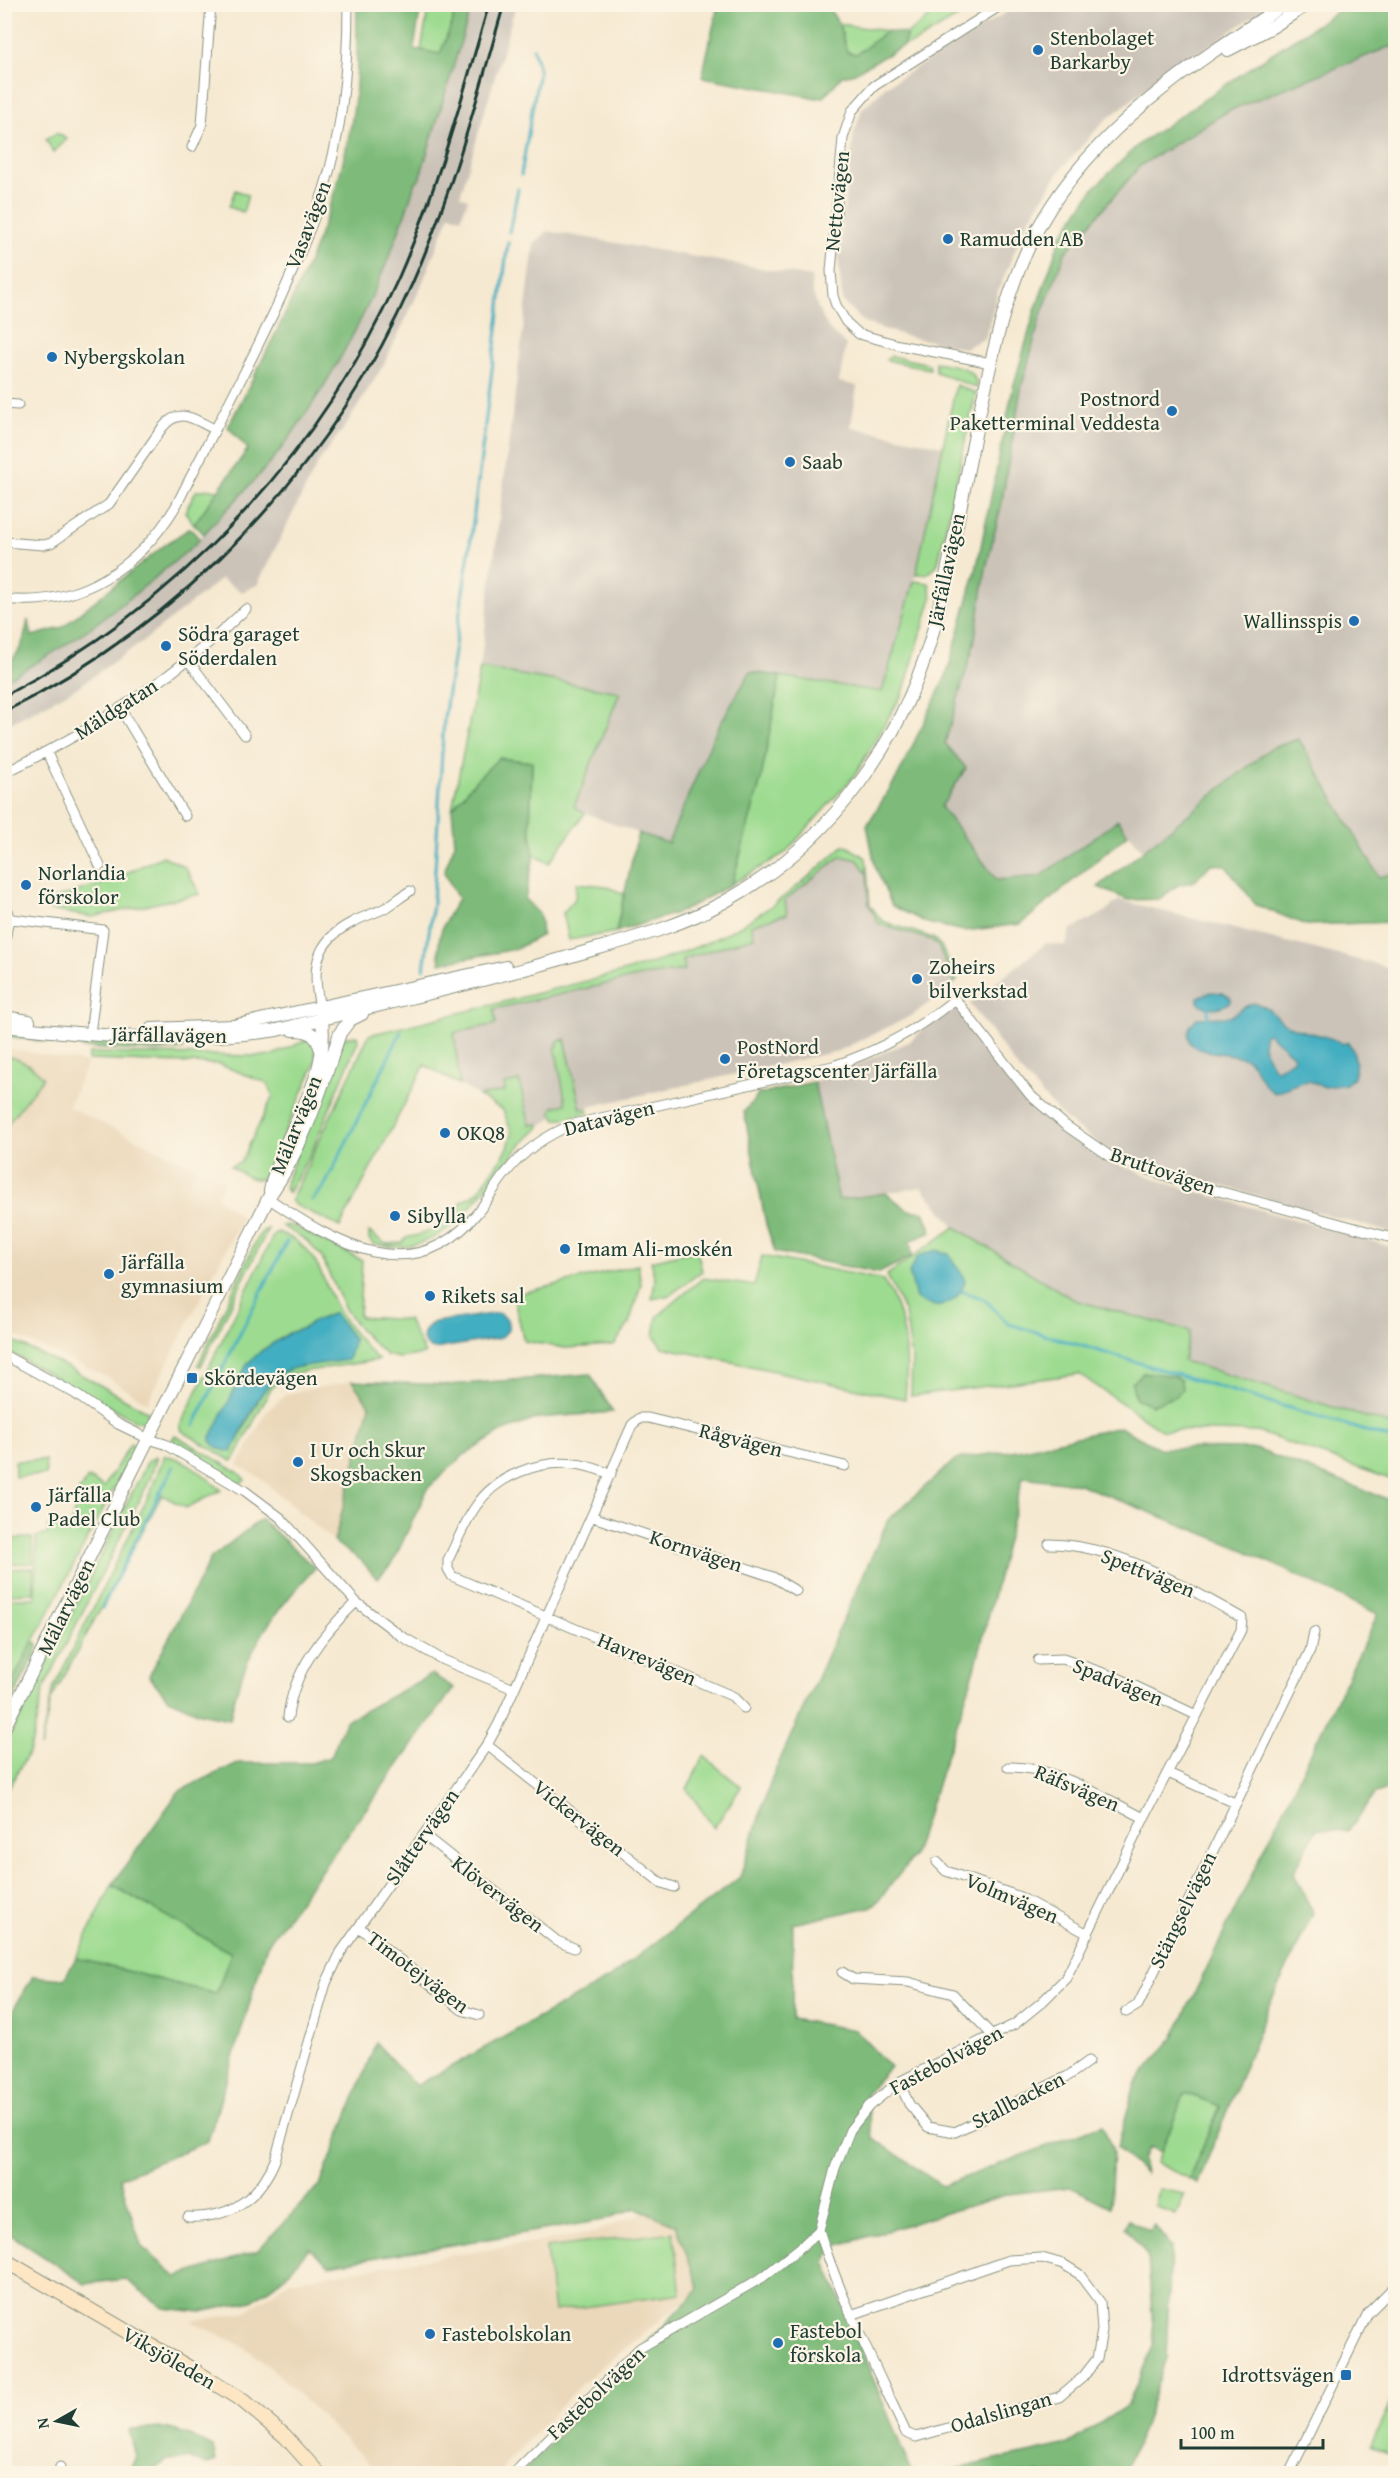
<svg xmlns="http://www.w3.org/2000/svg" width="1400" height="2478" viewBox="0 0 1400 2478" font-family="'Gentium Book Plus',serif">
<rect width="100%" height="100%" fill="#fcf5e5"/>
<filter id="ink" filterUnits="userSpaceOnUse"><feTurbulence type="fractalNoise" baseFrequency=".0167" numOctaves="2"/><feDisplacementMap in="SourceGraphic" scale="12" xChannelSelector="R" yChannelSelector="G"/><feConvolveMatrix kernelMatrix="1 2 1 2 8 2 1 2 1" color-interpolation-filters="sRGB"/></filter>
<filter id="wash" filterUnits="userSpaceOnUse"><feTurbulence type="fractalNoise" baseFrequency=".008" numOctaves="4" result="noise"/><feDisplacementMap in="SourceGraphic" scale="24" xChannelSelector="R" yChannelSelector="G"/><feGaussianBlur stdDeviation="1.35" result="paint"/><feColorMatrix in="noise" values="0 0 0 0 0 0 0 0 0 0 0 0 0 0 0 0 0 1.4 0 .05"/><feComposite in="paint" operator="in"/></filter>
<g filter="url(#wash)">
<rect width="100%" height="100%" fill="#f6e9d1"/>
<path fill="#ebd8ba" d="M4,1048L87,1063L68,1107L225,1181L217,1197L242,1218L147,1403L107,1377L5,1331Z
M352,1381L370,1406L334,1542L260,1478L238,1465L266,1412L286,1394Z
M646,2212L676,2224L699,2289L581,2384L498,2473H379L277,2373L244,2347L191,2321L243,2313L290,2281L593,2233Z"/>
<path fill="#cbc3b8" d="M472,5H516L460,196L468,199L461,218L450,214L419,291L384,364L346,425L319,461L257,585L242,592L221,579L146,639L76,688L5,726V680L78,635L129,598L189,549L249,487L292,434L331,374L367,308L406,212L415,183L419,180Z
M1018,5H1270L1147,88L1103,122L1059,172L1025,226L998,291L985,338L965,348L906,336L865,323L842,301L838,252L854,134L862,109L885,87Z
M1389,47L1395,48V873L1379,877L1299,739L1271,748L1143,851L1118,820L1041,876L997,880L940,807L966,768L945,743L974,644L986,568L1001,506L1021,389L1041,315L1065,253L1141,165L1228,111Z
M548,231L811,277L812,291L819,311L830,331L846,345L839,382L857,386L851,427L943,446L916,574L882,692L750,673L714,735L668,843L602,820L574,807L620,692L480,668L534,244Z
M841,856L858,860L867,874L869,905L879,924L931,940L938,946L955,983L913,1015L838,1051L557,1114L534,1132L530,1125L425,1065L450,1019L642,976L684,970L682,959L753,937L751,925L787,914L784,900Z
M1119,900L1395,969V1234L1180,1174L1110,1152L1065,1119L1020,1071L970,1004L1046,943L1066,946L1070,930L1103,913Z
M955,1002L1011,1078L1060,1129L1101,1158L1173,1185L1395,1248V1426L1183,1361L1190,1331L1074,1300L955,1227L922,1187L839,1200L814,1082L909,1042Z"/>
<path fill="#9ddb90" stroke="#5e8c62" stroke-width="1.5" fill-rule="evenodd" d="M429,5H452L453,21L440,54L421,50Z
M946,5H979L914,43L903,46L907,34Z
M839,24L887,31L857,54L847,52Z
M57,133L67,139L53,153L46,139Z
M235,190L248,195L243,212L229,207Z
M891,356L929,364L930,369L886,360Z
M935,362C952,366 976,364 977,388L936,372Z
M956,385L976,393L938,563C932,573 927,575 916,574Z
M210,489L219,490L194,524L185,512L196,491Z
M914,581L929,583L932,598L903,693L855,775L785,853L732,884L761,779L780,676L882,692Z
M480,668L620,692L574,807L585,813L549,863L534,855L530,826L532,762L499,758L452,809Z
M843,846H847L866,858L870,905L882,921L933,938L941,946L957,980L955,983L938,946L931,940L879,924L869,905L867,874L858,860L841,856L785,900L787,914L751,925L754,937L683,959L685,970L642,976L494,1009L496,1024L454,1033L460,1085L425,1065L340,1227L295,1205L291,1200L369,1035C431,1020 493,1005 554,989C612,975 669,962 723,935C768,913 806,880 843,846Z
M163,856L185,867L200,894L92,917L50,910L48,901L109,881Z
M577,883L606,886L624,894L616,932L569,940L563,913L575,899Z
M357,1036L358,1041L312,1151L288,1193L285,1188L287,1179L335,1056L345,1037Z
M311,1038L315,1045V1064L265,1177C253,1184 241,1172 230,1166L241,1162L273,1096L267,1083L218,1064L88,1060L89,1053L259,1056L273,1055Z
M565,1039L581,1109L588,1108V1113L556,1120L551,1111L554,1107L566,1104L555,1047L558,1046L557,1042Z
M5,1056C19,1058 34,1066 43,1078L5,1127Z
M519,1081L530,1125L538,1124L539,1128C486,1171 457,1265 373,1244L369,1239V1232L386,1244L402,1243L406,1238C424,1234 459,1223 461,1202L478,1192L508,1148L512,1133L503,1110L479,1096L505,1091L504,1084Z
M287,1225L293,1226L362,1260L359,1317L408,1320L425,1354L399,1358L386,1355L360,1330L345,1309L321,1256L306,1240L282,1226Z
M955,1227L1074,1300L1190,1331L1183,1361L1395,1426V1481L1258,1432L1161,1430L1079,1374L911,1396L912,1358L905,1313L887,1275Z
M268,1229L201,1366L198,1365L258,1237L263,1231Z
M278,1232C321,1248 320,1279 339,1312C350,1330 364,1345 378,1360L287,1374L271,1388L234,1460L231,1461L182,1431L180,1426L274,1234ZM334,1313L354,1340L277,1375L265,1388L232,1452L211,1437L261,1351L289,1333L304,1328L313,1322Z
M697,1250L702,1271L670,1295L652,1299L655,1280L651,1261Z
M762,1256L883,1280C907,1316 909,1357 905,1399L662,1347L654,1336L657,1317L703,1278L754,1286Z
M638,1265L641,1284L629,1324L614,1345L565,1348L524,1341L513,1295Z
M4,1337L69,1368L154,1415L147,1422L136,1421L5,1350Z
M175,1435L239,1473L245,1480L239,1484L177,1445L172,1440Z
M131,1443L135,1448L5,1696V1598H35L36,1537L48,1534V1526L70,1530L79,1491L88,1478L104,1487Z
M157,1456L150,1479L44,1688L30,1750L5,1794V1746L148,1461Z
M164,1456C185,1456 206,1477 221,1490L186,1508L162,1495L51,1700L40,1748L53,1689L150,1493Z
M45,1460L46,1475L15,1477V1461Z
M32,1538L33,1563L5,1564V1539Z
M33,1568L34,1593L5,1594V1569Z
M704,1756L741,1787L714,1828L687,1789Z
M112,1885L231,1953L216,1994L76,1958Z
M1185,2093L1220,2106L1189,2179L1156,2163Z
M1158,2189L1185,2194L1176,2215L1155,2206Z
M673,2232L681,2294L554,2311L546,2248Z
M1395,2393V2457L1371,2445Z"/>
<path fill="#7ebb7a" stroke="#4e7c57" stroke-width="1.5" d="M1349,4L1395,5V48L1389,47L1228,111L1141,165L1065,253L1041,315L1021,389L1001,506L986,568L974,644L945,743L966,768L941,807L997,880L1041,876L1118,820L1128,834L1021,924L964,931L927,923L892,906L875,866L867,825L898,776L947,674L977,566L1013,388L1035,311L1061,236L1094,188L1139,144L1271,54Z
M357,5H421L414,49L440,54L453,21L452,5H472L419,180L415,183C388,272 346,358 292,434C267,470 234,501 204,534L194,524L248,449L228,427C280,325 339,220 354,105C359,73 356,37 357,5Z
M718,5H827L839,24L847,52L857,54L887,31L907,34L903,46L852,74L842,76L824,97L817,98L702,77Z
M190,528L200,539C185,554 167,567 151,581C106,618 57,654 5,680V665C22,654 24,639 28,620L32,636L61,628L166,544Z
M750,672L780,676L761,779L732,884L683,911L616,932L638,833L668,843L714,735Z
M1299,739L1379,877L1395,873V922L1306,925L1256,905L1225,865L1211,864L1195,881L1178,885L1159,899L1128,900L1098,887L1271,748Z
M499,758L532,762L530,826L534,855L525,899L540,915L542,935L516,949L440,963C435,935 444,922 458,899L444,872L455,843L452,809L475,781Z
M5,1029L81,1036L77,1046L5,1036Z
M83,1036L173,1041L183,1049L159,1051L81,1048Z
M814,1082L839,1200L886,1193L908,1210L924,1212L932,1232L910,1241L912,1256L879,1273L775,1252L766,1224L744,1112L759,1094Z
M1144,1372L1173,1376L1181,1380L1182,1389L1176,1396L1151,1405L1135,1398L1132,1383Z
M590,1374L613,1412L539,1418L501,1432L464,1455L428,1488L393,1562L377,1579L362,1561L334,1542L370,1406L352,1381L448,1385Z
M1119,1427L1159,1448L1256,1449L1395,1502V1786L1374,1795L1348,1831L1317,1829L1293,1872L1313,1913L1269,2006L1198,2183L1189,2179L1220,2106L1185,2093L1161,2152L1150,2147L1142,2159L1145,2174L1117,2148L1135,2084L1173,2038L1378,1614L1242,1549L1079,1484L1023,1477L975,1669L913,1857L874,1906L793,1924L792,2019L855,2030L890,2067L866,2093L872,2137L942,2186L1102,2125L1113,2151L1110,2207L1071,2187L1009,2194L833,2247L825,2262L912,2473H522L699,2289L676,2225L636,2208L603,2220L329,2265L309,2248L285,2277L252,2301L201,2312L164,2308L125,2279L85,2284L5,2231V2024L33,1976L64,1979L76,1958L216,1994L231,1953L112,1885L179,1791L238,1763H311L331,1757L345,1721L432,1674L454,1688L267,1945L208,2141L120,2178L141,2246L177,2277L257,2251L321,2183L376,2043L416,2086L608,1979L740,1877L771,1780L888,1520L956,1459L1024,1449Z
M261,1519L315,1568C272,1614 241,1656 230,1719L200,1713L168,1699L149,1676L211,1558Z
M33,1641L38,1646L37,1651L5,1715V1696Z
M1129,2220L1150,2231L1154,2225L1171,2247L1166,2358L1143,2429L1124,2473H938L1068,2444L1128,2405L1154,2343L1148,2257L1125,2227Z
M165,2428L187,2434L213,2447L216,2461L208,2464L189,2459L168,2460L149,2473H129L136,2456L129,2430Z"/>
<path fill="#42aec1" stroke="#30767a" stroke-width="1.5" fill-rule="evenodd" d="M1211,992L1223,993L1231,998L1230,1002C1221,1009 1207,1011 1198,1002V998Z
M1254,1003C1272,1007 1275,1019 1289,1026C1306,1034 1326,1034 1343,1044L1348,1042C1356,1054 1357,1063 1354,1077L1346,1084L1325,1087L1309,1081L1301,1082L1275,1093C1258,1085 1259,1064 1245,1058C1226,1051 1206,1056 1190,1043C1187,1032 1188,1026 1197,1018L1230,1017L1244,1007ZM1268,1033L1294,1056L1293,1060L1277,1069L1274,1068C1267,1056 1260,1048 1265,1034Z
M936,1250L949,1254C954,1264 961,1270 965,1281C958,1305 936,1313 916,1298L909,1272L918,1256Z
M334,1313L354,1340L348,1360C329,1363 306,1364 288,1370C262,1379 244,1428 232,1452C223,1451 216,1448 211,1441V1437L247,1364L261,1351L289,1333L304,1328L313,1322Z
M499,1313L507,1319L509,1329L501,1338L434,1349C417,1345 422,1328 435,1322Z"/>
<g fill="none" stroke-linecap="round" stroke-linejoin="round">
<path stroke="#42aec1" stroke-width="3" d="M521,175L539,70L533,48
M509,232L518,189
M424,969L433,903L444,719L470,545L508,242
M1208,1008V1019
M312,1200L324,1187L401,1032
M962,1291L984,1299L1009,1324L1396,1440
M194,1425L287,1241
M102,1608L173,1467"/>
</g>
</g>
<g filter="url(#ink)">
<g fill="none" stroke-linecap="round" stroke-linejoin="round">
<defs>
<path id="minor" d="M192,147L202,125L211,4
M991,363L899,345L859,334L846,322L836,305L833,296L831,271L843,138L852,111L874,86L1003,4
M4,404L18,405
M4,542L43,545L51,543L109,504L162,428C180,406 193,419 214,429
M4,599C79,608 139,567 176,506C227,404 289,296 324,189C343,130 348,66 348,4
M188,660L245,735
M120,708L185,816
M47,753L100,866
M4,773C92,731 176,677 246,609
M4,897L9,918L4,946
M4,918L103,930L90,1034
M320,1007C311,968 315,941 353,922C364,916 376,913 387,907C395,902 402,896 410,891
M268,1198C336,1244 415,1292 478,1212C488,1200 495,1186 505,1174C524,1150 546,1135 574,1124L833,1066C878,1051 919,1029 955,999L1030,1095L1065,1125L1111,1157L1178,1180L1396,1239
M4,1355L74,1393L118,1424L149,1439L165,1444L245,1491L281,1518L356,1602L401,1636L443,1660L514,1689
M611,1474C599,1470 587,1465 575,1464C539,1460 497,1475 476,1506C464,1523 457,1542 448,1560V1569L452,1576L732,1696L744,1708
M593,1517L773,1577L796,1591
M1038,1660L1063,1659L1118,1678L1196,1715
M288,1717C293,1670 324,1633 356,1602
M487,1745L660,1882L674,1887
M1008,1767C1056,1766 1102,1797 1144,1818
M1168,1773L1235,1803
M424,1835L557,1941L574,1948
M937,1862L946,1871L1020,1897L1088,1934
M359,1927L462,2010L479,2015
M842,1972L853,1979L908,1982L953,1994L991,2034
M1126,2012L1138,2005L1310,1651L1314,1632
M899,2082L909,2104L928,2127L955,2132L1068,2076L1089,2061
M188,2217C230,2219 259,2198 275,2160L326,1983L341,1952L487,1745L499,1723L632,1425L640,1418H648L845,1466
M819,2230C841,2300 875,2366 906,2433L916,2437L1059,2397L1083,2377L1097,2359L1102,2330L1100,2302L1079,2274L1063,2264L1042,2258L1009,2260L851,2315
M58,2474L60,2467
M513,2474L640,2348L763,2277L802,2246L819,2230L835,2168L850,2130L869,2106L899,2082L1015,2024L1042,2002L1066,1978L1144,1818L1241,1630L1242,1618C1186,1586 1114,1544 1049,1544
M1289,2474L1368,2313L1396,2285"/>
<path id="tertiary" d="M1228,50L1272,27L1308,4
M4,1017L29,1021
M4,1026C94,1036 187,1044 277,1030C374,1006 472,985 568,957C622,941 675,929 724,902C831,844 907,737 936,620C953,551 965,480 980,411C994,347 1008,281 1041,223C1097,125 1193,64 1285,4
M151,1029L233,1026L506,967
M293,1030C309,1030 316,1033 321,1050
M270,1191C283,1126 333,1084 321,1012
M4,1728L270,1195C304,1147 321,1089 340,1033L350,1020L362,1014"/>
<path id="secondary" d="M4,2260L200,2374L243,2401L285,2436L319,2474"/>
</defs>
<use href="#minor" stroke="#8a9382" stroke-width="11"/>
<use href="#tertiary" stroke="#8a9382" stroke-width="14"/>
<use href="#secondary" stroke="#8a9382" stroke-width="16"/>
<use href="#minor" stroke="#fff" stroke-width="9"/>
<use href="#tertiary" stroke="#fff" stroke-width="12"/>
<use href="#secondary" stroke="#fce6c4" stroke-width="14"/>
<path stroke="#1f3d34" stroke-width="3" d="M4,696C178,604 317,459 398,279C437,191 462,97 489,4
M4,712C185,620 330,469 412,284C452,194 477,98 504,4"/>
</g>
</g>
<g fill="#1f6fb2" stroke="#fcf5e5" stroke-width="2">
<circle cx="1038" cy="50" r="6"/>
<circle cx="948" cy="239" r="6"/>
<circle cx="52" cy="357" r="6"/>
<circle cx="1172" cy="411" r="6"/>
<circle cx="790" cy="462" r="6"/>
<circle cx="1354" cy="621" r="6"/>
<circle cx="166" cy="646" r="6"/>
<circle cx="26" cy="885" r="6"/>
<circle cx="917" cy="979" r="6"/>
<circle cx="725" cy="1059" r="6"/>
<circle cx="445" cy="1133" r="6"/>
<circle cx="395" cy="1216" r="6"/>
<circle cx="565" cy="1249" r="6"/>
<circle cx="109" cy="1274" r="6"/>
<circle cx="430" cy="1296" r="6"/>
<rect x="186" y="1372" width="12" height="12" rx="3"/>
<circle cx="298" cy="1462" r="6"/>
<circle cx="36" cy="1507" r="6"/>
<circle cx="430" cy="2334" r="6"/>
<circle cx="778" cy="2343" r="6"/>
<rect x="1340" y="2369" width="12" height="12" rx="3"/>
</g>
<g text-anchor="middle" stroke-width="4.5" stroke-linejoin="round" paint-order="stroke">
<g font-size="21" fill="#1f3d34" stroke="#fcf5e5" text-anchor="start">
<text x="1050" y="45">Stenbolaget<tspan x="1050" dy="24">Barkarby</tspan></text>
<text x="960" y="246">Ramudden AB</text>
<text x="64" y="364">Nybergskolan</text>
<text x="1160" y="406" text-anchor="end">Postnord<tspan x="1160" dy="24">Paketterminal Veddesta</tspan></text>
<text x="802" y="469">Saab</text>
<text x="1342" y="628" text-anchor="end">Wallinsspis</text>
<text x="178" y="641">Södra garaget<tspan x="178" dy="24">Söderdalen</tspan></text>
<text x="38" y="880">Norlandia<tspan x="38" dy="24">förskolor</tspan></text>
<text x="929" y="974">Zoheirs<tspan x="929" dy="24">bilverkstad</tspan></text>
<text x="737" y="1054">PostNord<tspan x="737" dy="24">Företagscenter Järfälla</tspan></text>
<text x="457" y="1140">OKQ8</text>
<text x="407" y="1223">Sibylla</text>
<text x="577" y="1256">Imam Ali-moskén</text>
<text x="121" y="1269">Järfälla<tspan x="121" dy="24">gymnasium</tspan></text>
<text x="442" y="1303">Rikets sal</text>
<text x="204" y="1385">Skördevägen</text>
<text x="310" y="1457">I Ur och Skur<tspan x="310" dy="24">Skogsbacken</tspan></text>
<text x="48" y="1502">Järfälla<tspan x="48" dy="24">Padel Club</tspan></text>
<text x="790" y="2338">Fastebol<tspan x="790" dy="24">förskola</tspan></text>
<text x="442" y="2341">Fastebolskolan</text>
<text x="1334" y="2382" text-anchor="end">Idrottsvägen</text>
</g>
<g font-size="21" fill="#1f3d34" stroke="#fcf5e5">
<text transform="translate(837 201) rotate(-84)" y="7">Nettovägen</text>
<text transform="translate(308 225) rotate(-69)" y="7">Vasavägen</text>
<text transform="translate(946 570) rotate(-78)" y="7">Järfällavägen</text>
<text transform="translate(116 709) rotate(-33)" y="7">Mäldgatan</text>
<text transform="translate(169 1035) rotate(1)" y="7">Järfällavägen</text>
<text transform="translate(609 1118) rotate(-14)" y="7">Datavägen</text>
<text transform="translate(296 1125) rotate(-68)" y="7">Mälarvägen</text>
<text transform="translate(1163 1171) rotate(19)" y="7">Bruttovägen</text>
<text transform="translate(741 1440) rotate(14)" y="7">Rågvägen</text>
<text transform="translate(696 1551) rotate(18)" y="7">Kornvägen</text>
<text transform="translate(1148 1573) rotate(22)" y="7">Spettvägen</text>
<text transform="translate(66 1607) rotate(-64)" y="7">Mälarvägen</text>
<text transform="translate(647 1659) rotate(23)" y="7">Havrevägen</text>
<text transform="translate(1118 1682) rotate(22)" y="7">Spadvägen</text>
<text transform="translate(1077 1788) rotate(23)" y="7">Räfsvägen</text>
<text transform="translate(579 1818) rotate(38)" y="7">Vickervägen</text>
<text transform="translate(422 1837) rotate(-55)" y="7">Slåttervägen</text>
<text transform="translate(498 1894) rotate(38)" y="7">Klövervägen</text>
<text transform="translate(1012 1898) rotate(23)" y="7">Volmvägen</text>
<text transform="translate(1183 1910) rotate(-64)" y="7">Stängselvägen</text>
<text transform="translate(418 1972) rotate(37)" y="7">Timotejvägen</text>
<text transform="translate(946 2060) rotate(-28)" y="7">Fastebolvägen</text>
<text transform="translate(1018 2100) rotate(-27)" y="7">Stallbacken</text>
<text transform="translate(169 2358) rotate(30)" y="7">Viksjöleden</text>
<text transform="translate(596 2393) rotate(-43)" y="7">Fastebolvägen</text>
<text transform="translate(1001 2412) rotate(-16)" y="7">Odalslingan</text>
</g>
</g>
<rect width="1400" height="2478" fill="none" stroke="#fcf5e5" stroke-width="24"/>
<g transform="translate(57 2421) rotate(261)" stroke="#fcf5e5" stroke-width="4.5" paint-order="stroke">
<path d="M0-4.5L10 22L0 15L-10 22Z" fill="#1f3d34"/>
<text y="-9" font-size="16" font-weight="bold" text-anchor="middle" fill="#1f3d34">N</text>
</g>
<path d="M1181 2439v9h142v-9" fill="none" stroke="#1f3d34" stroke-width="3"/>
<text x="1190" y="2439" font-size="18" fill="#1f3d34" stroke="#fcf5e5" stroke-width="4.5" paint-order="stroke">100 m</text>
</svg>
